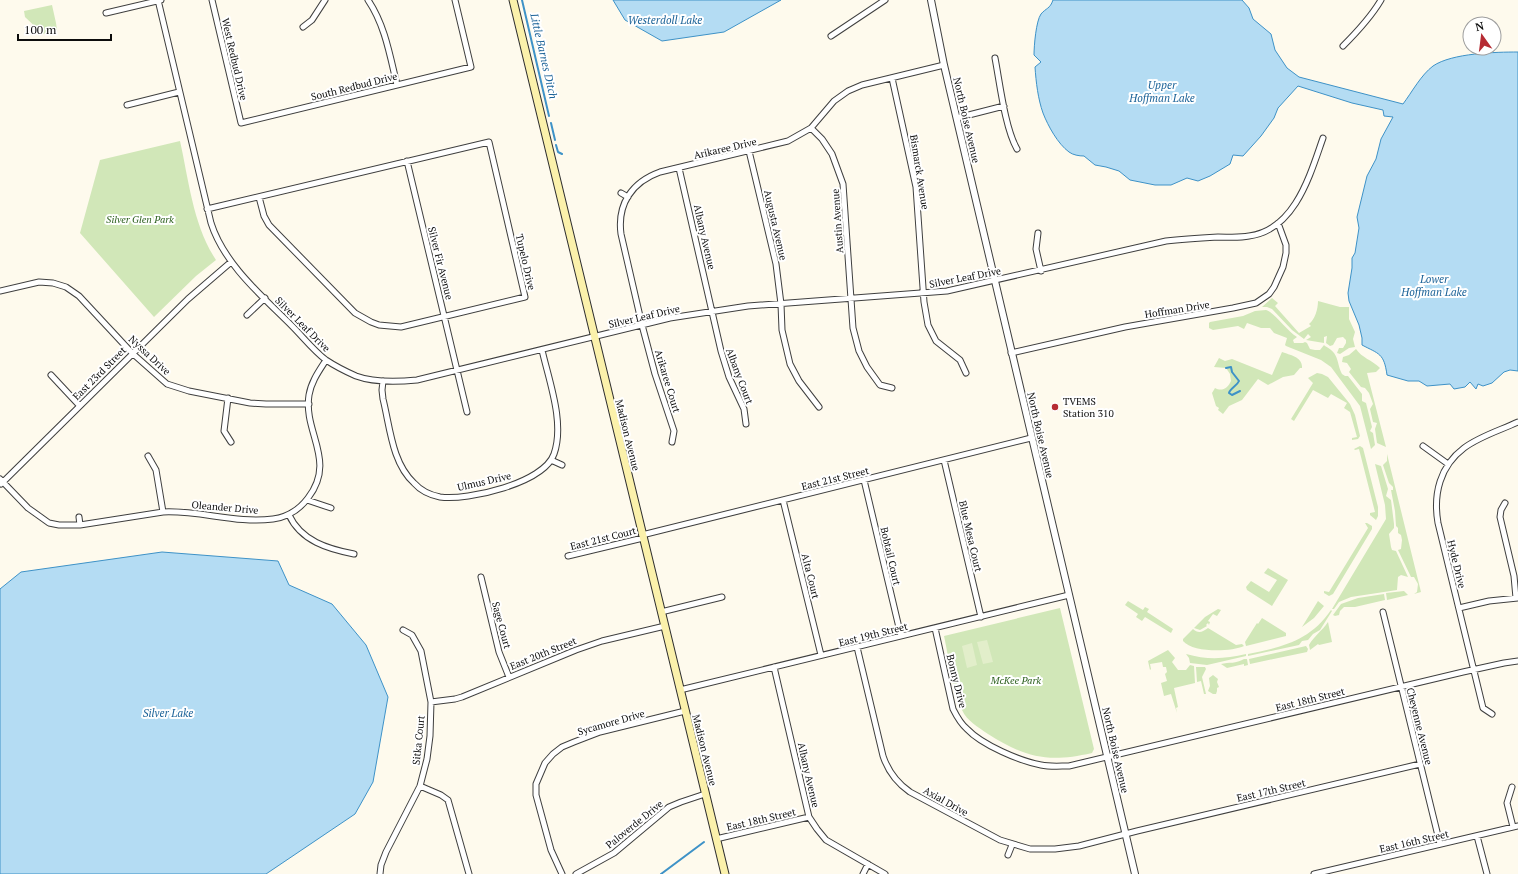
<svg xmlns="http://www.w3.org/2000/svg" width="1518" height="874" viewBox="0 0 1518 874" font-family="'PT Serif',serif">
<rect width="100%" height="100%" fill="#fefaed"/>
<path fill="#d1e7b8" d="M52,5L56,23L57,30L43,34L25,17L24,11Z
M180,141C189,181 193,225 216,260L196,276L154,317L80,233L100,160Z
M1272,298L1278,303L1275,306L1299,333L1311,326L1309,324C1315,319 1318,309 1318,301L1340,307H1349V319L1355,332L1353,339L1355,347L1349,348L1340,354L1337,353L1339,348H1343L1346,343V340L1343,337L1337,338L1333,345L1330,346L1326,343L1327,336L1324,337V343L1306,340L1311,337L1308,334L1304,339L1292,330L1272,309L1267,307H1262Z
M1266,310C1274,312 1287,331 1297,337L1293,340L1294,343H1303L1305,342L1307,343L1310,349L1315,350H1320L1324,345L1325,346C1340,354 1336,362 1342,374L1345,376H1348L1362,394V401L1366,403L1372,427L1370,431L1373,433L1375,445L1371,449L1360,406L1331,367L1321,360L1286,346L1285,345L1287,338L1274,333L1270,328H1261L1247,323L1244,329L1238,326L1213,330L1209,328V323L1210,322L1243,316L1255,311Z
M1356,349C1362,358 1372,360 1380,368L1376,372L1367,373L1386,447L1377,443L1375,429L1377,423L1373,422L1370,409L1373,404L1369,393L1365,388L1361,387L1349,372L1351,369L1347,363L1342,362L1343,357L1349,355Z
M1282,352C1290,355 1303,357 1302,368H1300L1294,375L1283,377L1268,385L1258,379L1242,400L1229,406L1223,414L1218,410L1219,408L1216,406L1212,393L1215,388C1222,392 1228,388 1231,381L1230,374L1226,368L1214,367L1219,358L1225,361L1232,359L1272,375Z
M1317,373L1322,374L1328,377L1350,404L1355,415L1360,436L1358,439L1352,440V438L1357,437L1350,412L1344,408L1347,403L1331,394L1328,398L1313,390L1294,421L1291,419L1313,383L1308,378Z
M1360,446L1363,448L1378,507V516L1376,520L1370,515V513L1375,512L1359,449L1355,450L1354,449Z
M1387,454L1421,592L1414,594L1417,592L1418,584L1414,577H1411L1398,550L1401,549L1402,540L1401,535L1398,533V528L1396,526L1395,511L1391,490H1393V487L1389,483L1383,465L1387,461Z
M1375,464L1381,466L1388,489L1386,496L1391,500L1394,524V528L1389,534L1391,547L1392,550L1396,551L1408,577L1401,575L1398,577L1397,590L1351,597L1339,602L1334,609H1332L1386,519L1385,505Z
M1365,523H1367L1372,526V529L1333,594L1329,596L1324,593V591L1329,592L1368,528Z
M1268,568L1288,580L1272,606L1247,590L1246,587L1251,581L1269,592L1277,580L1264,573Z
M1404,591L1408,595L1387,600L1386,593Z
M1384,594L1385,600L1355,607H1344L1340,611L1339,615L1335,616L1333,615L1341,604L1358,598Z
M1128,601L1143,610L1145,607L1149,609L1147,612L1173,629L1171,633L1145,617L1142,621L1136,617L1138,614L1125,605Z
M1318,601L1324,606L1314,618L1302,627Z
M1060,608L1094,749L1092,753C1048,763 1026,758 988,734C978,727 967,721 962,710C952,690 949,658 944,636Z
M1218,609L1221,610L1217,616L1213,614L1208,621L1210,622L1209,625L1208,623L1206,625L1207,626L1200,630L1194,628L1205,617Z
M1331,610L1332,611L1320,630L1313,634L1308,640L1302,641L1299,645L1248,656V654C1282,647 1310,641 1331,610Z
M1262,618L1286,633V636L1246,646L1245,642L1257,623L1258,624Z
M1328,622L1332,642L1319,645L1318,644L1310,650L1309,645C1314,636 1322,631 1328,622Z
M1208,628L1236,645L1242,644L1244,646C1231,652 1193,653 1183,641V639L1193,629C1198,634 1203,632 1208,628Z
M1306,646L1308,649L1307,652L1250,664L1249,659Z
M1168,650L1175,658L1172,662L1178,670H1186L1190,665L1194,666L1195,683L1174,688L1178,707L1176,708L1177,713L1171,694L1164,696L1161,683L1167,681L1165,674L1167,672L1166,667H1163L1162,662L1150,664L1151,669L1150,670L1148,661Z
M1186,654C1207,660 1225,659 1246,654V656L1207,665L1190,663L1189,658Z
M1244,659H1247L1248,665L1244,666V664L1227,668L1221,664C1229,662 1236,664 1244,659Z
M1196,667H1205L1206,669L1202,677L1206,694H1204L1201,681L1197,682Z
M1213,675L1218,679L1217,682L1219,687L1217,688V691L1216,694H1213L1208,691L1210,686L1209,678Z"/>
<path fill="#e2eeca" d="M987,640L993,662L983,664L977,642Z
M972,643L977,665L967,668L962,646Z"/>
<path fill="#b4dcf3" stroke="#3e92c7" d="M613,0H781L724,32L662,41L625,20Z
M1053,0H1242L1249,8L1253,19L1271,34L1275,50L1287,68L1299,77L1403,104C1412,92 1421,75 1433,66C1452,53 1496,52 1518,52V371L1510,370L1504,372L1492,383L1483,386L1478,384L1476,389L1470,382L1465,387L1454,389L1450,384L1427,386L1419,381H1408L1387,375C1384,353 1379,354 1362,345V338L1359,325L1349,301L1348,293L1352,268V258L1355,253L1359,228L1357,217L1367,176L1376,159L1381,139L1393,117L1384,116L1383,110L1352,103L1298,86L1278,108L1274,118L1261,136L1243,156L1233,155L1230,164L1210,176L1198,181L1187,178L1171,185H1155L1130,180L1119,171L1106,167L1095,165L1084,156C1079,156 1073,155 1069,152C1058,144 1048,126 1043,113C1038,99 1036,82 1035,67L1041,62L1034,55C1034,46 1036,21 1041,14C1046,8 1050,9 1053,0Z
M162,552L278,561L289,585L332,604L366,645L388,697L373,782L355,814L266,874H0V589L21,572Z"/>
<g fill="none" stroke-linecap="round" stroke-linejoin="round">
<path stroke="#3e92c7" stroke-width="2" d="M522,0L549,116
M551,123L555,140
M556,145L558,152L562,154
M1226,368L1231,367L1232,372L1239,381C1237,386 1230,388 1229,393L1232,395L1240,391
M661,874L704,842"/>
<defs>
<path id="minor" d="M158,0L211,223C224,264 262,296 292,326C303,337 314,351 326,360C335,366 347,372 356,376C375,383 397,382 417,380L670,318L748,306L947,291L1166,241C1184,239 1201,238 1218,237C1229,237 1239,238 1249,236C1295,230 1310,175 1323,138
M212,0L241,123L471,67L455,0
M368,0C385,25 390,56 397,85
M106,13L161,0
M303,27L312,20L325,0
M831,36L885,0
M1343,46C1357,32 1371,17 1381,0
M995,58C1000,84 1005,128 1017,149
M892,78L916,187L924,302L928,325L936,341L960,360L966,373
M127,105L179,92
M957,118L1004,106
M811,128L822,139L832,154L843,184L853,328L859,351L867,367L880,385L892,388
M749,151L776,264L781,304L782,330L790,364L799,381L819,407
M407,161L467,412
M679,168L721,351L729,377L744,409L746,424
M621,193L628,197
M207,209L489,142L525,297L401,327L379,325L371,322L355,313L269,225L264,216L259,197
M1038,233L1036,249L1041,271
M0,291L39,282L53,283L66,287L79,296L132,353L167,384L189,391L250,403L266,404H309
M247,315L265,298
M1011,353L1125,327L1233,308L1256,303L1269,294L1274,287L1283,267L1286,253V245L1278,223
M51,375L79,405
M383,381L382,390L383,399C390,427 392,463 414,483C421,491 430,495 440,497C468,501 544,483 554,454C565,423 549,381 542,350
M228,398L224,431L231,442
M672,442L674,431L655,374L642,325L621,234C617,204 632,182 660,172L788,141L811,128L834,101L848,91L862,85L944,65
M1423,446L1448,464
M148,456L156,470L163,512
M551,460L562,465
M944,460L981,617
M0,479L28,508L49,523L59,525H80L163,512C200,510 236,524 273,519C288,517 299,510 308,498C337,460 303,433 309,395C311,382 319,371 326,360
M864,480L901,636
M1,484L188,299L231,262
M307,500L331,508
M783,500L821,655
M1505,503L1501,510L1500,517L1514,576L1516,598
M289,515C301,541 328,549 354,554
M79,517L80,525
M642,535L1031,438
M568,556L643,538
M481,577L499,652L509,677
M1459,608L1489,601L1518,598
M661,612L722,597
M1383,612L1440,844
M935,628L953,709C957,717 961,724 967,729C982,745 1020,761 1041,765C1050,767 1060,766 1069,766L1463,672L1504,663L1518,661
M857,647L883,756C888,771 897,783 910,792L1000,840L1030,849H1055L1079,846L1137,831L1420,764
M774,667L809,817L817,829L826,840L885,874
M680,690L1069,595
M431,702L455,699L462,697L576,650L602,641L665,626
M1492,714L1483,708L1438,523C1433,494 1440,466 1464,448C1480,436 1501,430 1518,422
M420,786L441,795L448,800L469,874
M1512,787L1507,803L1513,827
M1477,836L1487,874
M716,839L809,817
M1008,855L1012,845
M380,874L381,865L386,852L420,786L427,759L430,736L431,702L421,651L412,635L403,630
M562,874L551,850L536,795V784L545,763L553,754L562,747L574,742L600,732L685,711
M576,874L614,853L669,807L681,802L705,794
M863,874L868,864
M1314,874L1518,826"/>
<path id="tertiary" d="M931,0L944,65L1135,874"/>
<path id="secondary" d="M513,0L725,874"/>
</defs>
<use href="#minor" stroke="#3f3f3f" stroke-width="7"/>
<use href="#tertiary" stroke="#3f3f3f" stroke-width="8"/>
<use href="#secondary" stroke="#2e2e2e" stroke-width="9"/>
<use href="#minor" stroke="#fff" stroke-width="5"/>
<use href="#tertiary" stroke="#fff" stroke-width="6"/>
<use href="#secondary" stroke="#fbf1ab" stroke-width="7"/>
</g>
<circle fill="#b62b33" stroke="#fff" stroke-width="1.5" cx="1055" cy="407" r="4"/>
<g text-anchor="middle" stroke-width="4" stroke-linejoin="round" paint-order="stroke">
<g font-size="10" fill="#0c0c0c" stroke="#fff">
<text transform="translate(235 59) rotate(77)" y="4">West Redbud Drive</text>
<text transform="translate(354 86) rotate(-14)" y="4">South Redbud Drive</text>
<text transform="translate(967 120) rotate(77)" y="4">North Boise Avenue</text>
<text transform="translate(725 148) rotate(-13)" y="4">Arikaree Drive</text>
<text transform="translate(920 172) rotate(81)" y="4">Bismarck Avenue</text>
<text transform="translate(837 221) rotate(-94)" y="4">Austin Avenue</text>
<text transform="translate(776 225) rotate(77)" y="4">Augusta Avenue</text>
<text transform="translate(705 237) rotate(77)" y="4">Albany Avenue</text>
<text transform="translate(526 262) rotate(77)" y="4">Tupelo Drive</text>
<text transform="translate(441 263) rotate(76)" y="4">Silver Fir Avenue</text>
<text transform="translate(965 277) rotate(-11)" y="4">Silver Leaf Drive</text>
<text transform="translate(1177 309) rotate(-9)" y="4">Hoffman Drive</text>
<text transform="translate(644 316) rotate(-13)" y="4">Silver Leaf Drive</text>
<text transform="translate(303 324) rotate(45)" y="4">Silver Leaf Drive</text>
<text transform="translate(150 355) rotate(43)" y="4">Nyssa Drive</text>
<text transform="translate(99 373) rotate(-45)" y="4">East 23rd Street</text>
<text transform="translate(740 376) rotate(69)" y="4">Albany Court</text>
<text transform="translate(668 381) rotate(73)" y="4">Arikaree Court</text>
<text transform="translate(628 435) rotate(76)" y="4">Madison Avenue</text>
<text transform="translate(1041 435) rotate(77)" y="4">North Boise Avenue</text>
<text transform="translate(835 478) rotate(-14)" y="4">East 21st Street</text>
<text transform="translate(484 481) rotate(-13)" y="4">Ulmus Drive</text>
<text transform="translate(225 507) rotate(5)" y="4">Oleander Drive</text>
<text transform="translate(971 536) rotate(77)" y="4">Blue Mesa Court</text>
<text transform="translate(603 538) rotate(-14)" y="4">East 21st Court</text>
<text transform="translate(891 556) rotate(77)" y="4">Bobtail Court</text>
<text transform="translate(1457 564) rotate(76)" y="4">Hyde Drive</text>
<text transform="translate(811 576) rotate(76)" y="4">Alta Court</text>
<text transform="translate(502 625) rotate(75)" y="4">Sage Court</text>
<text transform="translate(873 634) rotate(-14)" y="4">East 19th Street</text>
<text transform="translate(543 653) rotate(-22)" y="4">East 20th Street</text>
<text transform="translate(957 681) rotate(76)" y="4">Bonny Drive</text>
<text transform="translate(1310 699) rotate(-14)" y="4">East 18th Street</text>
<text transform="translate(611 722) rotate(-16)" y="4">Sycamore Drive</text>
<text transform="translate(1420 726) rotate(76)" y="4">Cheyenne Avenue</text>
<text transform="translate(418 740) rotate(-84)" y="4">Sitka Court</text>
<text transform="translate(705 750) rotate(76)" y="4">Madison Avenue</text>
<text transform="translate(1116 750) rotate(77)" y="4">North Boise Avenue</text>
<text transform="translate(809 775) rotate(77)" y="4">Albany Avenue</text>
<text transform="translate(1271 790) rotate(-13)" y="4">East 17th Street</text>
<text transform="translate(946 801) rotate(29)" y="4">Axial Drive</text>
<text transform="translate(761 819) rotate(-13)" y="4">East 18th Street</text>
<text transform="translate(634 824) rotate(-39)" y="4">Paloverde Drive</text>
<text transform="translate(1414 841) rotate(-13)" y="4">East 16th Street</text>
</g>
<g font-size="10" font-style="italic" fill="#2e6120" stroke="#fff">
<text x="140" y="223">Silver Glen Park</text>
<text x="1016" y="684">McKee Park</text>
</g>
<g font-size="10" fill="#0c0c0c" stroke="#fff" text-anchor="start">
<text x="1063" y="405">TVEMS<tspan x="1063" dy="12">Station 310</tspan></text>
</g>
<g font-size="11" font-style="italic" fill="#1c6398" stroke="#fff">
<text x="665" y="24">Westerdoll Lake</text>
<text transform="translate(544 56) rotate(77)" y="4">Little Barnes Ditch</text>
<text x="1162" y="89">Upper<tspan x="1162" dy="13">Hoffman Lake</tspan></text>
<text x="1434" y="283">Lower<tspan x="1434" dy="13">Hoffman Lake</tspan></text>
<text x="168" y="717">Silver Lake</text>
</g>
</g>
<g transform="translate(1482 36) rotate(346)"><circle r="19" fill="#ffffff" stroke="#9e9e9e"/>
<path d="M0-3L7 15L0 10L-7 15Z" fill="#b62b33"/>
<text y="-6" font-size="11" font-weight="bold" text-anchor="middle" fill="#0c0c0c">N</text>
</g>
<path d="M18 34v6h93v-6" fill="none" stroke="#0c0c0c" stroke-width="2"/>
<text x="24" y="34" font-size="12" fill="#0c0c0c" stroke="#ffffff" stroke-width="3" paint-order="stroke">100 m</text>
</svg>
